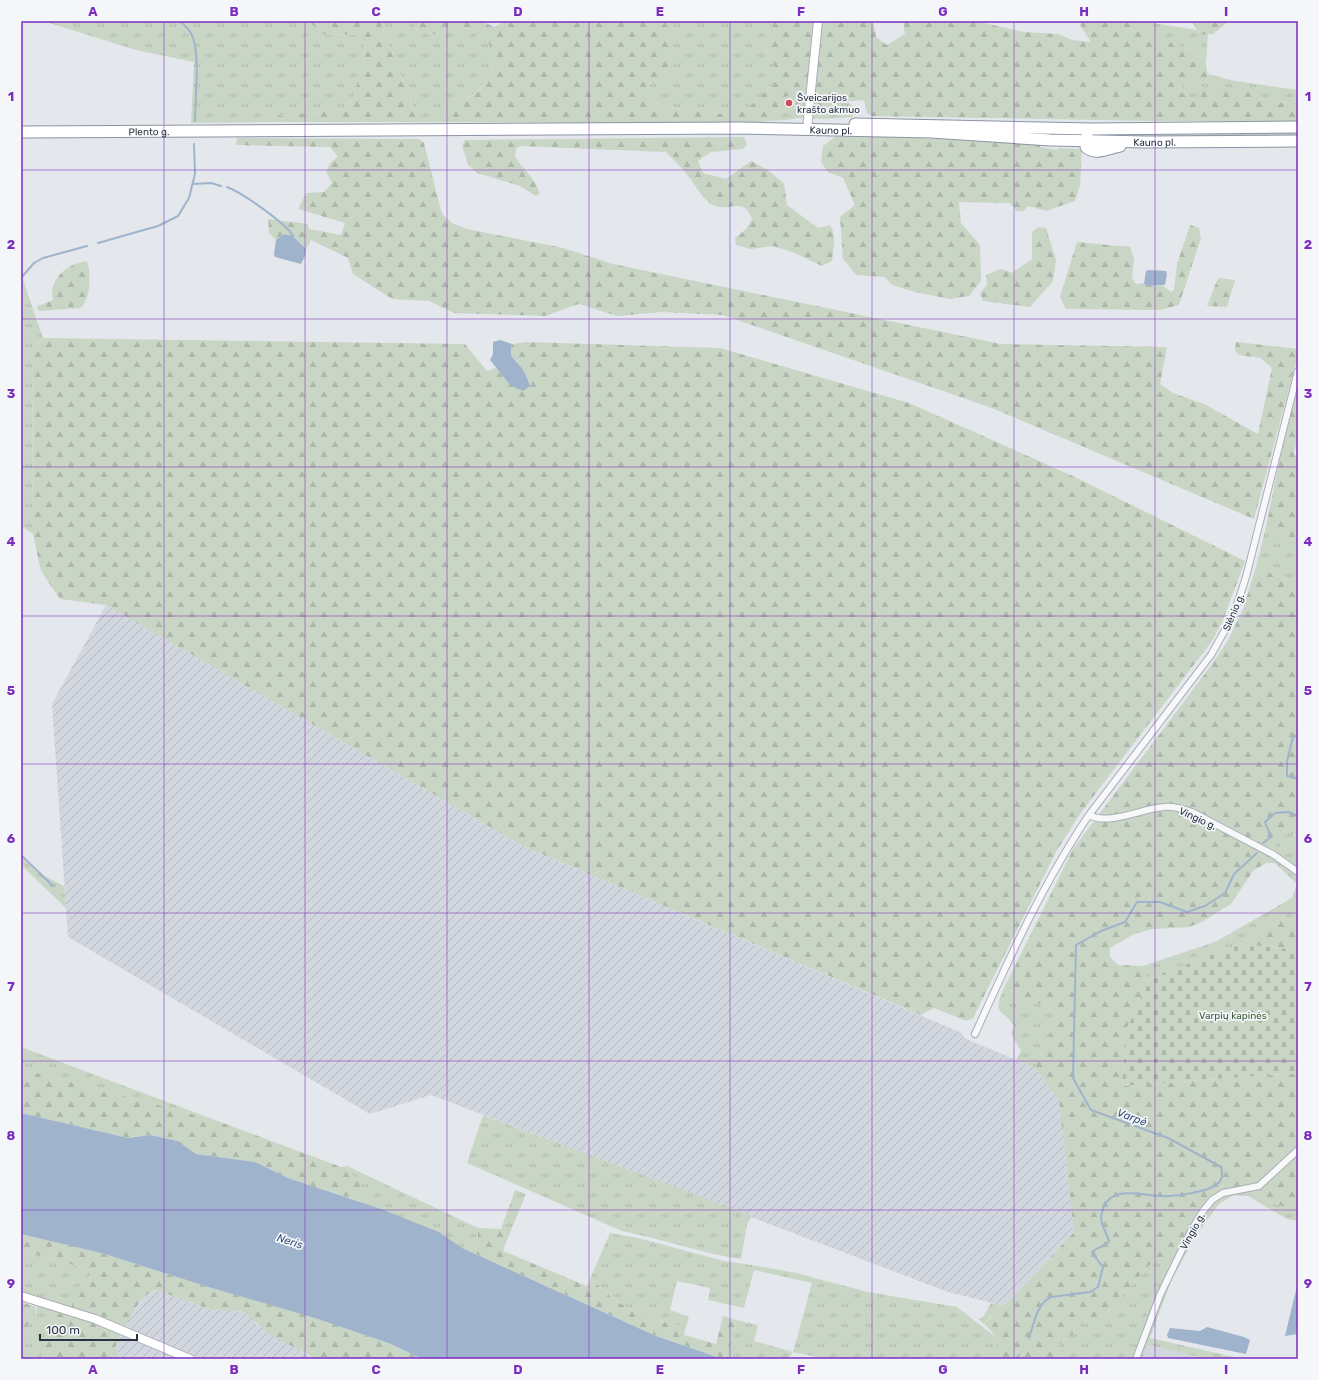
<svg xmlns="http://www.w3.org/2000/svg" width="1319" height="1380" viewBox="0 0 1319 1380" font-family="Rubik,sans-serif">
<defs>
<pattern id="industrial-furrows" width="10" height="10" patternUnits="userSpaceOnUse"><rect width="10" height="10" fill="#d2d6de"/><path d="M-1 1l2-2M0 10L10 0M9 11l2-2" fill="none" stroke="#b4b8c0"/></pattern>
<pattern id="grass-tufts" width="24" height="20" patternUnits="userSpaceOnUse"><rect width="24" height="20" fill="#c9d6c5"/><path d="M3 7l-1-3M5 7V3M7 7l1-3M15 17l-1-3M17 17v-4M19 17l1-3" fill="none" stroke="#adb8ab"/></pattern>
<pattern id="forest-firs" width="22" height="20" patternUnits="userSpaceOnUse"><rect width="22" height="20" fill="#c9d6c5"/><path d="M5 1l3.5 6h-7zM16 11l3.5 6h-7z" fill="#adb8ab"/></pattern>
<pattern id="cemetery-stones" width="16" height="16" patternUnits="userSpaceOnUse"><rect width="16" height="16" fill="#c9d6c5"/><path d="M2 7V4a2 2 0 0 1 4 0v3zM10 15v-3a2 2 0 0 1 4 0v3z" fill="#adb8ab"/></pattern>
</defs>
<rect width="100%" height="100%" fill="#e4e7ec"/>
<path fill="#d2d6de" d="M1148,1345L1207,1359H1142Z"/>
<path fill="url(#industrial-furrows)" d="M106,605L523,846L962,1033L964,1038L1035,1068L1059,1101L1074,1232L1007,1303L1001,1305L948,1292L431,1095L370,1114L68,937L52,704Z
M156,1290L212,1310L245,1312L251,1316L257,1325L314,1359H121L115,1348L128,1320L147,1294Z"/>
<path fill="url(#grass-tufts)" d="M43,21H308L324,34L359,35L366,49L354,95L346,110L266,117V122L191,123L194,62L136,50Z
M380,21H412L419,33L437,34L456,28L468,29L487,36L494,64C481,88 482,96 452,100L444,111L445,122H419Z
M665,21H776L771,25L764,47L777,72V80L745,111L725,114L660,106L649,97C649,92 649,86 651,82C660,59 677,47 665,21Z
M1129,21H1140L1197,30L1200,35L1208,34L1206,63L1194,51L1165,40Z
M1208,74L1235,81L1298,90V98L1294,102L1270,103L1254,93L1195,100L1181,92L1182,86L1189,81L1202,83L1208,78Z
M785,96H788C799,105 794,111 786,120L768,121L781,107Z
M848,102L855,108L856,115H853V117L826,119L828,103Z
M1262,131H1298V137L1094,136L1194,135Z
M21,274L43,338L32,349L33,534L21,526Z
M1266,527L1298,542V585L1256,567Z
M1287,831L1298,836V924L1283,917L1241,944L1160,974L1148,982L1143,966L1215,942L1292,898L1297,884L1275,863H1266L1282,832Z
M21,857L37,872L64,886L66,908L21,865Z
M1004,988L1059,1013L1035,1068L1016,1060L1021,1051L1011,1034L1014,1026C1001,1007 992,1015 1004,988Z
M21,1047L215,1120L21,1069Z
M483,1115L752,1216L747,1224L741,1259C701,1253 662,1239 622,1231L467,1163Z
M347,1166L478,1228V1238L473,1241L471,1252L461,1248L439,1232L358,1201L366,1195L360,1182L352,1175Z
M1246,1189L1269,1202L1298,1211V1221L1287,1219L1248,1196L1234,1195L1219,1204L1197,1234L1172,1279L1150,1338L1243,1359H1207L1148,1345L1142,1359H1056C1057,1339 1063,1343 1076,1332C1079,1329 1082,1323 1084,1319L1104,1316L1156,1258L1223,1193Z
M515,1190L526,1194L507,1240L501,1229Z
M610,1233L638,1238L724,1261L752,1265L796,1273L868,1292L957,1307L997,1338V1359H827L793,1352L788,1359H724L735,1333L736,1320L758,1325L754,1341L793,1352L812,1283L754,1270L744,1308L708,1300L710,1288L677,1281L670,1310L689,1317L686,1327C660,1322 636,1315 614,1299C606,1293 599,1285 590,1279Z
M21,1251L91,1270L88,1283L72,1318L58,1313L40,1359H21V1343L31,1318L35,1316L40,1297L21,1291Z
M991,1303L1001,1305L985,1323L987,1326L978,1319L983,1317Z"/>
<path fill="url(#forest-firs)" d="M308,21H380L419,122H266V117L346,110L354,95L366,49L359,35L324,34Z
M412,21H482L494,27L506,21L542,23V21H665L670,31L668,77L650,83L649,97L660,106L725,114L745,111L777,80V72L764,47L771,25L776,21H861L874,24L876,37L887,45L905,34L903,21H975L1024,32L1058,34L1072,40L1091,42L1080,25L1082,21H1129L1165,40L1194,51L1206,63L1208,78L1202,83L1189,81L1182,86L1181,92L1196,100L1206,87H1229L1254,93L1271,103L1294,102L1298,98V121H1154L872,116L867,113L864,100L828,103L826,119L798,118L786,120L796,106L794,101L788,96H785L781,107L768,121L747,123L445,122L444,111L452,100C482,97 481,88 494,64L487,36L468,29L456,28L437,34L419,33Z
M1192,21H1229L1213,34L1200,35Z
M889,136L1040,145V147L1057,150L1058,148L1082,149L1080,185L1075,201L1046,211L1028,206L1024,211H1017L1010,203L959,202L961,223L980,245L981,281L969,296L950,299L915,292L892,285L885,277L856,275L843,259L840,217L855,205L843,178L828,172L821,162L823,146L835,137Z
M744,137L747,145L743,149L711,152L698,161L703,173L726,179L751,161L768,170L784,184L787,205L818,228L830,225C837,235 833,249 832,261L822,266L795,253L773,246L750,249L736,245L735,238L746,229L752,219C744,195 726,213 713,205C703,200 696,186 689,177C682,168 674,160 666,152L520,146L516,149L515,157C523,169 536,179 540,194L536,196L520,186L477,173L468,164L462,146L465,140Z
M237,138L419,139L424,143L442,214L452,223L467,229L563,248L613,264L1001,344L1167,347L1160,384L1173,393L1204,404L1258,434L1272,368L1261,358L1239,355L1235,351L1236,342L1298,349V355L1254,519L992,408L723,315L661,312L617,316L579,304L545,316L454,313L429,301L392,299L353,274L348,258L311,240L306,249L293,236L284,234L276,240L269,233L268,219L308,224L309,229L341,235L345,223L298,209L306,193L324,192L332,183L326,172L331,162L338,157L330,147L236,145Z
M1190,225L1199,228L1201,238L1179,305L1160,310L1066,309L1060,297L1077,242L1130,247L1134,259L1132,278L1136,284L1144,283L1146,286H1163L1171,292L1174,290L1177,264Z
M1038,227L1046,228L1056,260L1053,281L1030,307L983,301L980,293L987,285L986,275L1001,269L1012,273L1032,259V232Z
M87,261C91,274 91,298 81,308L39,311L37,308L38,306L53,300C48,279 68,263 87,261Z
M1218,278L1235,280L1227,307L1207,306Z
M43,338L465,344L487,371L496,368L510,385L530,386C528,380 525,371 520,366C512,356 509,357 512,344L527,342L720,348L909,403L1075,477L1245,561L1223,620L1212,641L1080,814L1056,852L973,1018L966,1021L934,1008L921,1015L523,846L106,605L60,599L41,571L33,534L32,349Z
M1298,385V433L1294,455L1298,456V542L1266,527L1281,452Z
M1256,567L1298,585V836L1287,831L1282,832L1266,863L1253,871L1231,904L1202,922L1189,927L1153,929L1134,934L1110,948V957L1118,965L1143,966L1148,982L1127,1028L1122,1086L1298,1073V1211L1269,1202L1246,1189L1235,1190L1212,1200L1178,1259L1156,1258L1104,1316L1085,1319C1082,1323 1079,1329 1076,1332C1063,1343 1057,1339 1056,1359H997V1338L985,1324L1001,1305L1007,1303L1074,1232L1059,1101L1035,1068L1059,1013L1004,988L1073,849L1207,671L1227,642L1243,609Z
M1283,917L1298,924V950L1241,944Z
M21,1069L215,1120L341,1167L347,1166L352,1175L360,1182L366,1195L358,1201L288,1178L255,1162L196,1154L178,1141L150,1135L128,1138L21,1113Z
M478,1228L501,1229L507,1240L503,1251L587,1286L590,1279C599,1285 606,1293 614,1299C636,1315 660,1322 686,1327L684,1335L716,1344L723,1316L736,1320L735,1333L724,1359L656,1336L471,1252L473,1241L478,1237Z
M21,1234L105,1254L205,1286L319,1319L391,1344L422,1359H314L309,1355L268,1334L245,1312L212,1310L156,1290C139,1293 122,1333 115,1348L121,1359H40L46,1338L58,1313L72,1318V1296L77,1287L88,1283L91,1270L21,1251Z
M21,1302L36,1307L35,1316L31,1318L21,1343Z"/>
<path fill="url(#cemetery-stones)" d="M1241,944L1298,950V1073L1122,1086L1127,1028L1148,982L1160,974Z"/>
<path fill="#9fb4cc" d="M284,234L293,236L306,249L305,256L301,264L275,257L274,254L276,240Z
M1149,270L1166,271L1167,274L1165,285L1146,286L1144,283L1146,271Z
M500,340L512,344C509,358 512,356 520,366C525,371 528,380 530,386L523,391L510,385L490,360L493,354V342Z
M21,1113L128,1138L150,1135L178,1141L196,1154L255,1162L288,1178L381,1209L439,1232L462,1248L656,1336L723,1359H422L391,1344L318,1319L205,1286L105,1254L21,1234Z
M1298,1282V1334L1285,1336Z
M1207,1327L1244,1337L1250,1340L1246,1354L1168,1338L1167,1335L1170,1328L1200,1331Z"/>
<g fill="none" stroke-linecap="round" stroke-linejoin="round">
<path stroke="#9fb4cc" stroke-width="2" d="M180,21C185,26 191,30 193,38C200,58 195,98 195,121
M193,184L211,183L221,186
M227,187C241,192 287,224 293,236
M98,243L158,226L178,216L189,198L195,174L194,144
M21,278L34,263L43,258L87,246
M1298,735L1293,737L1287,761V776L1298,779
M1263,843L1271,837L1265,822L1275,813L1288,812L1298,816
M21,855L53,886
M1029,1338C1034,1324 1037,1303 1051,1297L1090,1292L1098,1287L1103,1267L1092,1253C1096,1246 1105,1248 1109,1241C1106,1231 1099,1223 1102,1212C1109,1184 1140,1195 1160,1196C1172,1197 1209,1192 1217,1184C1223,1180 1223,1174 1221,1167L1168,1138L1091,1110L1073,1078L1076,945L1101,931L1125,922L1137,902H1160L1187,912L1205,906L1225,893L1234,874L1257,853
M1016,1359L1019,1355"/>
<defs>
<path id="street" d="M1089,815C1109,826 1142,808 1165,807C1175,806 1182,809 1192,812L1274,855L1298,872
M975,1034C1009,959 1043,883 1089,815L1211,655L1234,614L1246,577L1298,371
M1136,1359L1160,1295L1191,1231L1203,1211L1212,1200L1223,1193L1259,1186L1298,1150"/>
<path id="secondary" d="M807,129L818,21
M21,1296L95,1319L190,1359"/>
<g id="highway">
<path d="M855,124L1092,129L1298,127"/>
<path id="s1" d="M21,132L742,128L931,132L1050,140L1146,142L1298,141"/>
<path d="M1087,136L1086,147C1095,156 1109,148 1120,146"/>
</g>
</defs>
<use href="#street" stroke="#a9aeb7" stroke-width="8"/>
<use href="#secondary" stroke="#a9aeb7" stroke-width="10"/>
<use href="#highway" stroke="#8b94a3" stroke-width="13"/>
<use href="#street" stroke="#f7f8fa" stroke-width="6"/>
<use href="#secondary" stroke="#fff" stroke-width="8"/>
<use href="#highway" stroke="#fff" stroke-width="11"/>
</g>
<path fill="none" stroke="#7b2cbf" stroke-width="1" stroke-opacity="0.55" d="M164,21V1359M305,21V1359M447,21V1359M589,21V1359M730,21V1359M872,21V1359M1014,21V1359M1155,21V1359M21,170H1298M21,319H1298M21,467H1298M21,616H1298M21,764H1298M21,913H1298M21,1061H1298M21,1210H1298"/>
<circle fill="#d1495b" stroke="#f4f6f9" stroke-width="1.5" cx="789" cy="103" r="4"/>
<g text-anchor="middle" stroke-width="3.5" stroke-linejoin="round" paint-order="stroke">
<g font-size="10" fill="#2b3445" stroke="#f4f6f9" text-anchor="start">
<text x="797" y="101">Šveicarijos<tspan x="797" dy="12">krašto akmuo</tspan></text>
</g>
<g font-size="10" fill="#2b3445" stroke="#f4f6f9">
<text dy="4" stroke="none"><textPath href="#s1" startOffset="810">Kauno pl.</textPath></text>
<text dy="4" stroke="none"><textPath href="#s1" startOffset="128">Plento g.</textPath></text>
<text dy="4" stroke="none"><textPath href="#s1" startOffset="1134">Kauno pl.</textPath></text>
<text transform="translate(1233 612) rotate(-67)" y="4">Slėnio g.</text>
<text transform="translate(1198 818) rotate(25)" y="4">Vingio g.</text>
<text transform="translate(1192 1231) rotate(-61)" y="4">Vingio g.</text>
</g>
<g font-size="10" fill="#3f6138" stroke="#f4f6f9">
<text x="1233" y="1019">Varpių kapinės</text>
</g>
<g font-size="11" font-style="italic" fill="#34527a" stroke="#f4f6f9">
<text transform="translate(1132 1117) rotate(20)" y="4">Varpė</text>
<text transform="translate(290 1241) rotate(18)" y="4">Neris</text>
</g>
</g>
<rect width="1319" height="1380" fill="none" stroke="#f4f6f9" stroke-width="44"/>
<path d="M40 1334v6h97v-6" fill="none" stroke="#2b3445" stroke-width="2"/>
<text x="46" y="1334" font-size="12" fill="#2b3445" stroke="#f4f6f9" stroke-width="3" paint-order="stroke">100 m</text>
<rect x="22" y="22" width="1275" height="1336" fill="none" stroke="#7b2cbf" stroke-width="1.5"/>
<g font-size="13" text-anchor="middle" font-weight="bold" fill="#7b2cbf">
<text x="93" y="16">A</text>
<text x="234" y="16">B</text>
<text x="376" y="16">C</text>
<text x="518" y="16">D</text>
<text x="660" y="16">E</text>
<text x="801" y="16">F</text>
<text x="943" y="16">G</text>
<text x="1084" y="16">H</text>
<text x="1226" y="16">I</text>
<text x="11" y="101">1</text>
<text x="1308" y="101">1</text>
<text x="11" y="249">2</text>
<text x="1308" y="249">2</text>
<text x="11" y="398">3</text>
<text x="1308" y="398">3</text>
<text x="11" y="546">4</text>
<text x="1308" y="546">4</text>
<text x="11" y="695">5</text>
<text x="1308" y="695">5</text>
<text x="11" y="843">6</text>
<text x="1308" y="843">6</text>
<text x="11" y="991">7</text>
<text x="1308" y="991">7</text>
<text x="11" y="1140">8</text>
<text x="1308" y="1140">8</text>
<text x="11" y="1288">9</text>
<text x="1308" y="1288">9</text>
<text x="93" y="1374">A</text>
<text x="234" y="1374">B</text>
<text x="376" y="1374">C</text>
<text x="518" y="1374">D</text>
<text x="660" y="1374">E</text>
<text x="801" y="1374">F</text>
<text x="943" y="1374">G</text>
<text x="1084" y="1374">H</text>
<text x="1226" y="1374">I</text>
</g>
</svg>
